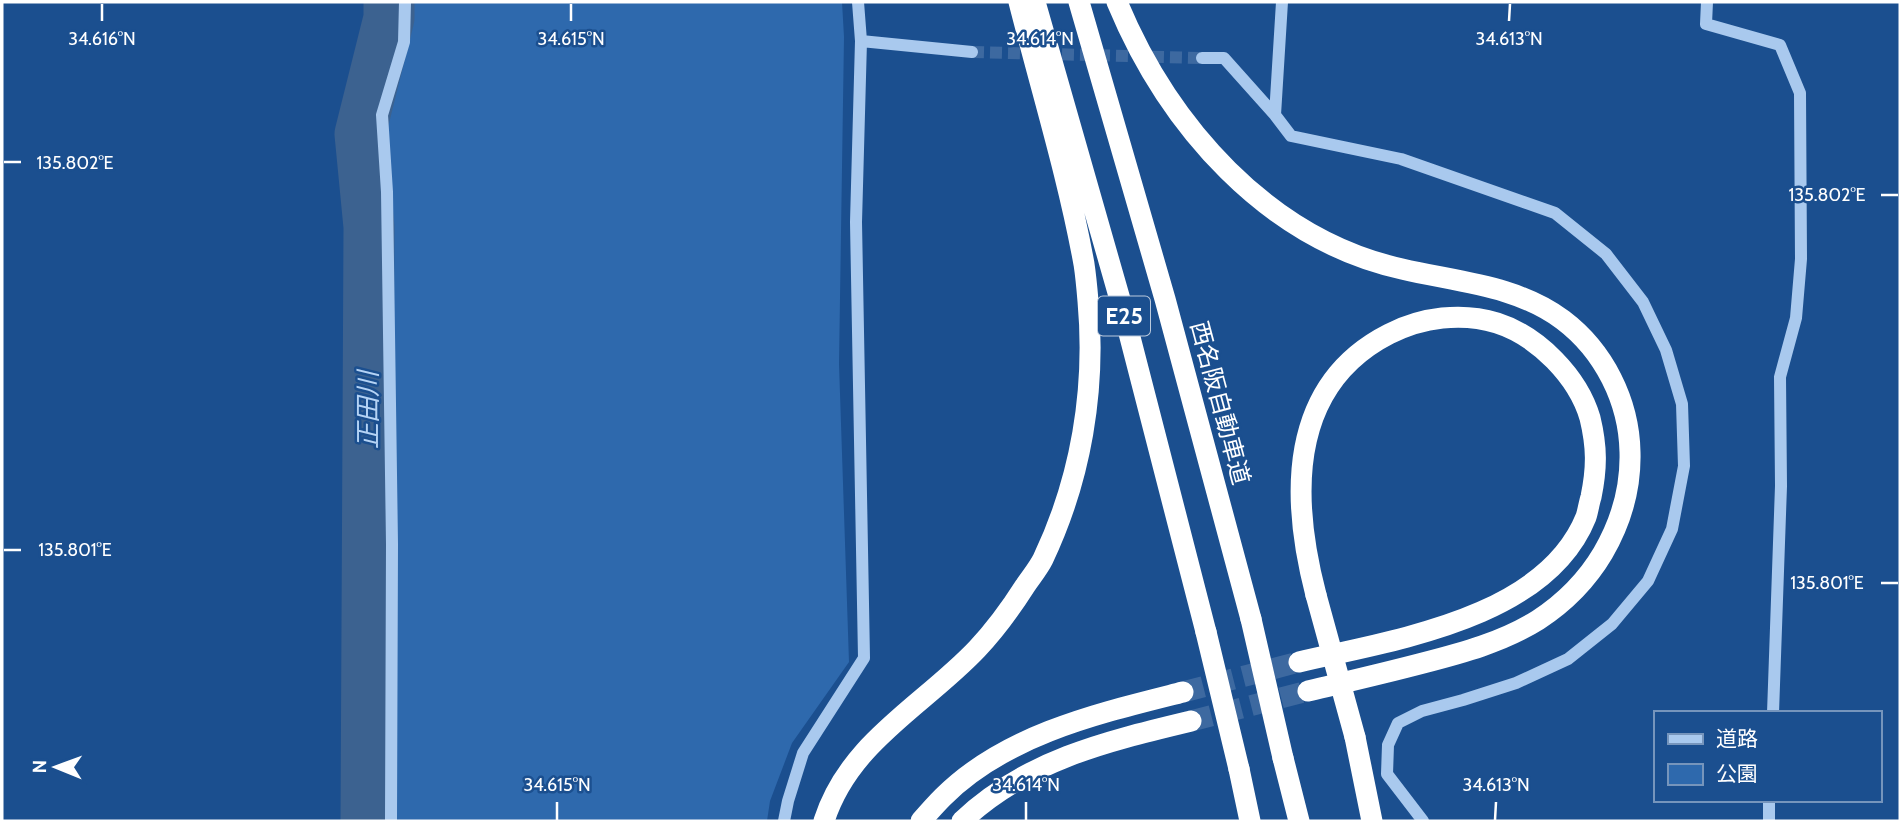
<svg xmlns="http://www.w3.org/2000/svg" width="1902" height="823" viewBox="0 0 1902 823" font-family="Cabin,'Noto Sans JP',sans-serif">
<rect width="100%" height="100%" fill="#1b4f8f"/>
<path fill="#2e69ad" d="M413,2H842L844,37L839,364L849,662L792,743L770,801L767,821H393L387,125L408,37Z"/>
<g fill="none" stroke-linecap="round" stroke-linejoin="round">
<path stroke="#3c6290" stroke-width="51" d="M366,821L369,227L360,134L389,18V2"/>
<path stroke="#3d69a0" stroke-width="12" stroke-dasharray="12 6" stroke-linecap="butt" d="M972,52L1202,58"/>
<path stroke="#3d69a0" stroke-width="21" stroke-dasharray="21 10" stroke-linecap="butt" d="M1183,692L1299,662
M1191,721L1308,691"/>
<path stroke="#a9c9ee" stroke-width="12" d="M1707,2L1706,24L1780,45L1800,93L1801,259L1796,318L1780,377L1781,486L1773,713
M861,41L972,52
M1202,58H1224L1275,115L1291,136L1401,159L1555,213L1606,254L1643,302L1666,350L1682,404L1684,466L1672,529L1648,581L1612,624L1568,659L1516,683L1463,700L1422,711L1398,723L1388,745L1387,774L1423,821
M1275,115L1282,2
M391,821L392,544L387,192L382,115L404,42L405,2
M784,821L788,801L803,753L864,658L856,222L861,41L858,2
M1769,821V800"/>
<path stroke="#fff" stroke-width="21" d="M1035,2L1123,310L1206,632
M1079,2L1165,299L1251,619
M1117,2C1168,125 1267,239 1402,269C1457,282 1516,285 1563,320C1604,351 1629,401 1630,452C1631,488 1621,522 1603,553C1587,580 1564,603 1538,620C1503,642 1462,653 1423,663C1385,673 1346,682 1308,691
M1299,662C1393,640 1545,619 1586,517C1588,511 1589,503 1591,497C1597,468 1597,447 1590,418C1578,377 1538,336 1497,323C1462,312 1422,317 1389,334C1287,386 1291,499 1316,595
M1355,737L1372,821
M1283,758L1299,821
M1239,769L1250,821
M824,821C849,742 923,706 977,649C995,630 1011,608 1025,586C1031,577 1038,569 1043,559C1081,479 1096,390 1088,301C1087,289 1086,277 1084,264C1068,176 1041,89 1019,2
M921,821C928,813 935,805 943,797C1006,734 1100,713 1183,692
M962,821C1026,760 1108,741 1191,721"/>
<path stroke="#fff" stroke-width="21" d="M1316,595L1355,737
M1251,619L1283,758
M1206,632L1239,769"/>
</g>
<path fill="none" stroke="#fff" stroke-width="2.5" d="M102,21V4M571,21V4M1040,21V4M1509,21L1510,4M4,162H21M1881,195H1898M4,550H21M1881,583H1898M557,820V802M1026,820V802M1495,820L1496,802"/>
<g text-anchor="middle" stroke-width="5" stroke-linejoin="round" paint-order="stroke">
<rect fill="#1b4f8f" stroke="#bbcadd" stroke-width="2" x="1098" y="296.5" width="52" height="39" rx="5"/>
<g font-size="23" font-weight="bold" fill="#fff">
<text x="1124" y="324">E25</text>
</g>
<g font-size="24" fill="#fff" stroke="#1b4f8f">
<text transform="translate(1220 403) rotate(75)" y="8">西名阪自動車道</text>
</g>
<g font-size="26" font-style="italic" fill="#b5d3f5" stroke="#1b4f8f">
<text transform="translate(368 410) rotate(-90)" y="9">正田川</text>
</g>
</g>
<g font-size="18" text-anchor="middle" fill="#fff" stroke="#1b4f8f" stroke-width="5" stroke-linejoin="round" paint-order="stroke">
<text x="102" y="45">34.616°N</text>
<text x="571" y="45">34.615°N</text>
<text x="1040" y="45">34.614°N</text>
<text x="1509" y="45">34.613°N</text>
<text x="75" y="169">135.802°E</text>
<text x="1827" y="201">135.802°E</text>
<text x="75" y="556">135.801°E</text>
<text x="1827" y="589">135.801°E</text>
<text x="557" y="791">34.615°N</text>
<text x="1026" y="791">34.614°N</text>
<text x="1496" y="791">34.613°N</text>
</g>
<rect width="1902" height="823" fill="none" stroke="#ffffff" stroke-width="7"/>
<rect x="1654" y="711" width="228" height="91" fill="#1b4f8f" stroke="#7695bc" stroke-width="2"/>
<rect x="1668" y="734" width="35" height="10" fill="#a9c9ee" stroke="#7695bc" stroke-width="2"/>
<text x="1716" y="746" font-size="21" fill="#ffffff">道路</text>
<rect x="1668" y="764" width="35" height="21" fill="#2e69ad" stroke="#7695bc" stroke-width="2"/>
<text x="1716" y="781" font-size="21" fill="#ffffff">公園</text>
<g transform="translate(56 767) rotate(271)" stroke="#1b4f8f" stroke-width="5" paint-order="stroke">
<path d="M0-5L12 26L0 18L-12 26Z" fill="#ffffff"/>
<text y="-10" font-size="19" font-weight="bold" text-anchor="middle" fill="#ffffff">N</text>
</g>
</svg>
